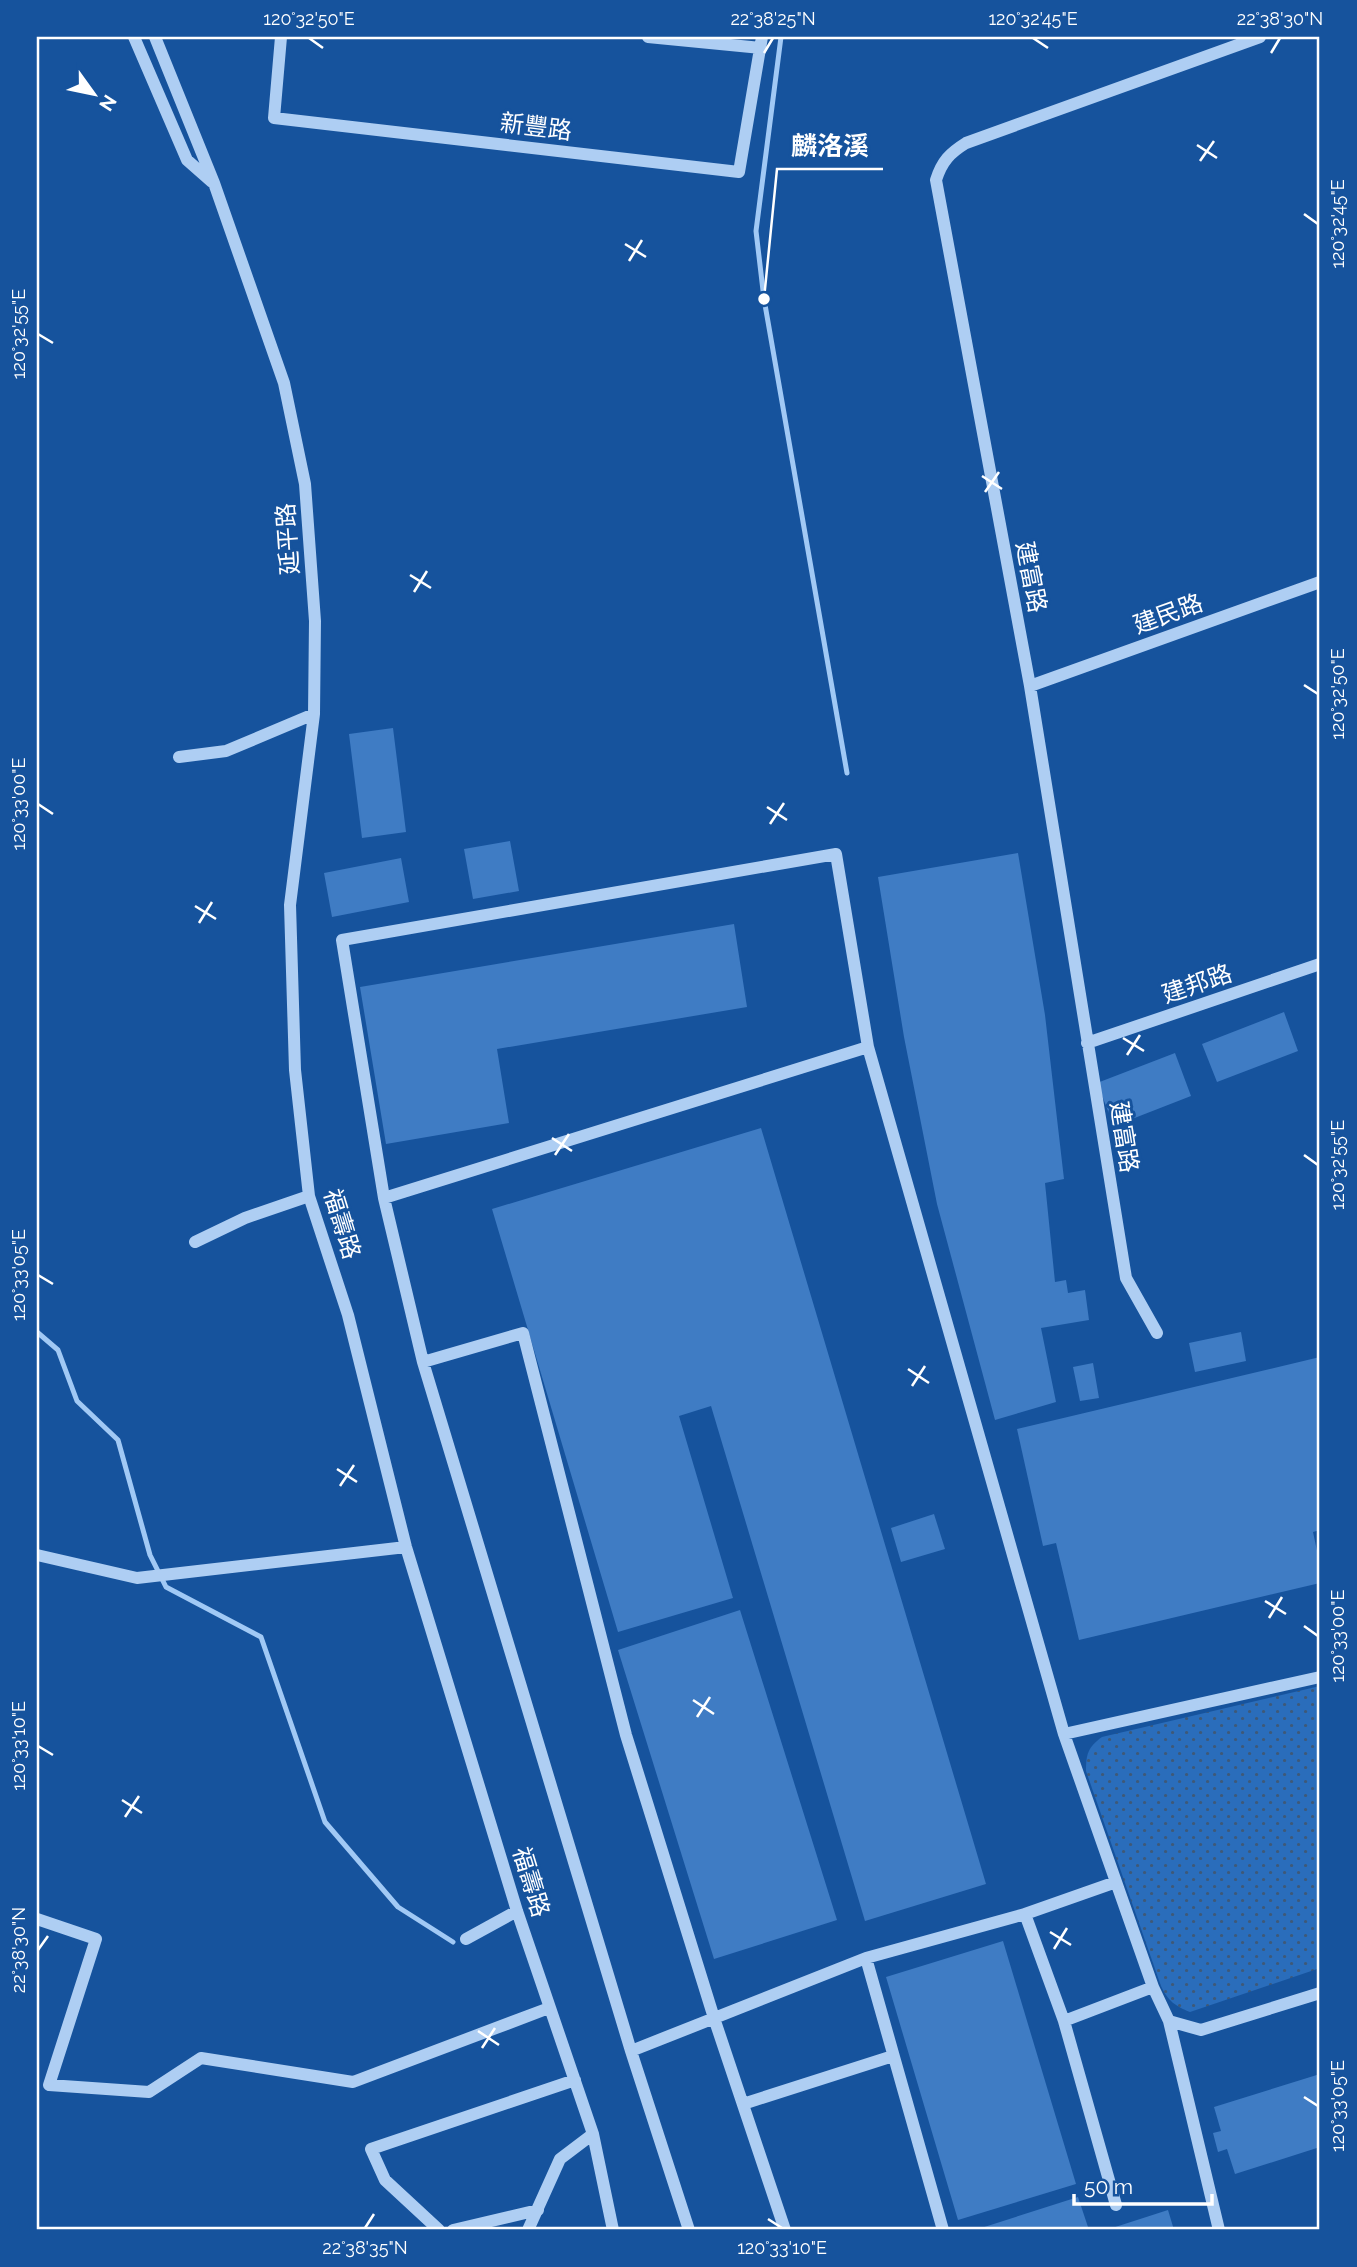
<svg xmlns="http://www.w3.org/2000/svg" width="1357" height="2267" viewBox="0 0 1357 2267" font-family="Raleway,'Noto Sans TC',sans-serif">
<defs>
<pattern id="grass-dots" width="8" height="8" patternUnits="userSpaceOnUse" patternTransform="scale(1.75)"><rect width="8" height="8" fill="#2a6dbb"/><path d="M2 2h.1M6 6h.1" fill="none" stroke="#3e5978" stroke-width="1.8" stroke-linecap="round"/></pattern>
</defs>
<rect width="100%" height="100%" fill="#16539d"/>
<path fill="url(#grass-dots)" d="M1320,1686V1968L1190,2012C1175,2006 1168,2001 1161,1986L1086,1771C1086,1754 1088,1747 1102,1737Z"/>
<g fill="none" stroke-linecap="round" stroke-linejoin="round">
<path stroke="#a1c9f5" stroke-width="5" d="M781,37L756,231L764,299L847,773
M37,1332L58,1350L77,1401L118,1440L150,1555L166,1587L261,1637L325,1822L398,1907L453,1942"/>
</g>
<path fill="#3f7cc4" d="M393,728L406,832L362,838L349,734Z
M510,841L519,891L473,899L464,849Z
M1018,853L1045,1015L1064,1179L1045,1183L1055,1282L1066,1280L1068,1293L1085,1290L1089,1320L1041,1328L1056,1402L995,1420L937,1204L904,1037L878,877Z
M401,858L409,902L332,917L324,873Z
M734,924L747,1007L497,1049L509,1123L386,1144L360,987Z
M1284,1012L1298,1051L1217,1082L1202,1044Z
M1175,1053L1191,1096L1114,1126L1097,1083Z
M761,1128L986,1884L865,1921L711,1406L679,1416L733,1598L618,1632L492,1209Z
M1241,1332L1246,1361L1195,1372L1189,1343Z
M1320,1357V1530L1313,1532L1320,1565V1583L1079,1640L1056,1543L1043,1546L1017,1429Z
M1093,1363L1099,1398L1080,1401L1073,1367Z
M934,1514L945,1549L901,1562L891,1528Z
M740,1610L837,1920L714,1959L618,1650Z
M1003,1941L1076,2184L958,2220L886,1977Z
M1320,2074V2147L1235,2174L1227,2149L1218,2152L1213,2133L1221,2131L1214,2107Z
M1078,2197L1089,2230H975Z
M1168,2210L1174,2230H1106Z"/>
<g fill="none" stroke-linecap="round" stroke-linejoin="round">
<path stroke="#aecef3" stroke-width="12" d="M134,37L187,160L212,182
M155,37L214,183L284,383L305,484L315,621L314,714L290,905L295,1070L309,1196L348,1315L406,1547L517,1911L593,2134L613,2230
M281,37L274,118L739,172L762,37
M648,37L761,48
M1030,686L1320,582
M179,757L226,751L314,714
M1087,1043L1320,964
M384,1198L868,1047
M195,1242L245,1218L309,1196
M1157,1333L1126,1278L1030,686L936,180C942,161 950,153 966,143L1260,37
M423,1362L523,1333L626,1735L714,2018L785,2230
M37,1555L137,1578L406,1547
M1064,1734L1320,1677
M1025,1914L1064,2021L1116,2205
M37,1919L96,1939L49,2085L149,2092L201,2058L353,2082L549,2008
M466,1939L517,1911
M866,1958L943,2230
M1064,2021L1153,1987
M1169,2021L1219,2230
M631,2051L866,1958L1025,1914L1116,1882
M743,2104L893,2056
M439,2230L385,2180L371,2149L575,2080
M453,2230L538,2210
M528,2230L560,2159L593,2134
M689,2230L631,2051L423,1362L384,1198L342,940L836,854L868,1047L1064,1734L1153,1987L1169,2021L1201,2030L1320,1993"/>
</g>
<path fill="none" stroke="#fff" stroke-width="2.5" d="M309,38L323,48M1033,38L1048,48M764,53L773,38M1271,53L1280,38M1197,145L1217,158M1200,161L1214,141M1304,214L1318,224M625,244L646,257M629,261L642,240M38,334L53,343M982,476L1002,489M985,492L999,472M410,575L431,588M414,592L427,571M1304,685L1318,694M38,804L53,814M767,807L787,820M770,824L784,803M195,906L216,919M199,923L212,902M1123,1038L1144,1051M1127,1055L1140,1035M552,1138L572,1151M555,1155L569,1134M1304,1155L1318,1165M38,1275L53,1284M908,1369L929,1383M912,1386L925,1366M337,1469L357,1482M340,1486L354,1465M1265,1601L1286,1614M1269,1618L1282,1597M1304,1626L1318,1636M693,1700L714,1714M697,1717L710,1697M38,1746L53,1755M122,1800L142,1813M125,1817L139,1796M1050,1932L1071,1945M1054,1949L1067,1928M38,1950L48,1936M478,2031L499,2045M482,2048L495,2028M1304,2097L1318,2106M768,2219L782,2228M365,2228L374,2214"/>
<g text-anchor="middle" stroke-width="6" stroke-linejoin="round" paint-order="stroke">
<g font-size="24" fill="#fff" stroke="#16539d">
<text transform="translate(536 127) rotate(7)" y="8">新豐路</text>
<text transform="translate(288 539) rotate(-94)" y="8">延平路</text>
<text transform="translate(1031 577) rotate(79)" y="8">建富路</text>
<text transform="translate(1168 614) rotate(-20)" y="8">建民路</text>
<text transform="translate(1197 984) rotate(-19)" y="8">建邦路</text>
<text transform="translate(1124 1137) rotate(81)" y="8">建富路</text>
<text transform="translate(342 1224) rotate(73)" y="8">福壽路</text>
<text transform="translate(531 1882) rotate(73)" y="8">福壽路</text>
</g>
</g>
<path fill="none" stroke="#fff" stroke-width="2.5" d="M764 299L777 169H883"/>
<circle fill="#fff" stroke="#16539d" stroke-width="2.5" cx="764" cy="299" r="7"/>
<g font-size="26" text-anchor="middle" font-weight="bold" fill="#fff" stroke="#16539d" stroke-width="6" stroke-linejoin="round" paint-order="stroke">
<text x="830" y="155">麟洛溪</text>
</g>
<rect width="1357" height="2267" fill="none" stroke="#16539d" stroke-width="77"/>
<g transform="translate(94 94) rotate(123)" stroke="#16539d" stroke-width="5" paint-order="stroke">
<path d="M0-5L12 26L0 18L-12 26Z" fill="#ffffff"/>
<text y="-10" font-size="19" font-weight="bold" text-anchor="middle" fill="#ffffff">N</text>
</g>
<path d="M1074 2194v10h138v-10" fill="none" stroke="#ffffff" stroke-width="3.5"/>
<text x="1084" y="2194" font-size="21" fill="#ffffff" stroke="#16539d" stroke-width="5" paint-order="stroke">50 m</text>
<rect x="38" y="38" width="1280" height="2190" fill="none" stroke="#fff" stroke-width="2.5"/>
<g font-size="18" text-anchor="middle" fill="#fff">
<text x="309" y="25">120°32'50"E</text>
<text x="773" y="25">22°38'25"N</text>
<text x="1033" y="25">120°32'45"E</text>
<text x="1280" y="25">22°38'30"N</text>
<text transform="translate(1338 224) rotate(-90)" y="6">120°32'45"E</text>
<text transform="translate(19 334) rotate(-90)" y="6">120°32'55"E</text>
<text transform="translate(1338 694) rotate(-90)" y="6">120°32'50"E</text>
<text transform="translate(19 804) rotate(-90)" y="6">120°33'00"E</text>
<text transform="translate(1338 1165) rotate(-90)" y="6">120°32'55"E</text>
<text transform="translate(19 1275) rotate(-90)" y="6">120°33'05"E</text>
<text transform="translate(1338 1636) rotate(-90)" y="6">120°33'00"E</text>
<text transform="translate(19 1746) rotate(-90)" y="6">120°33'10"E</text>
<text transform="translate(19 1950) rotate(-90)" y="6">22°38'30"N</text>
<text transform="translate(1338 2106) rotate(-90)" y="6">120°33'05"E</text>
<text x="365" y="2254">22°38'35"N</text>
<text x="782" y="2254">120°33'10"E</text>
</g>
</svg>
